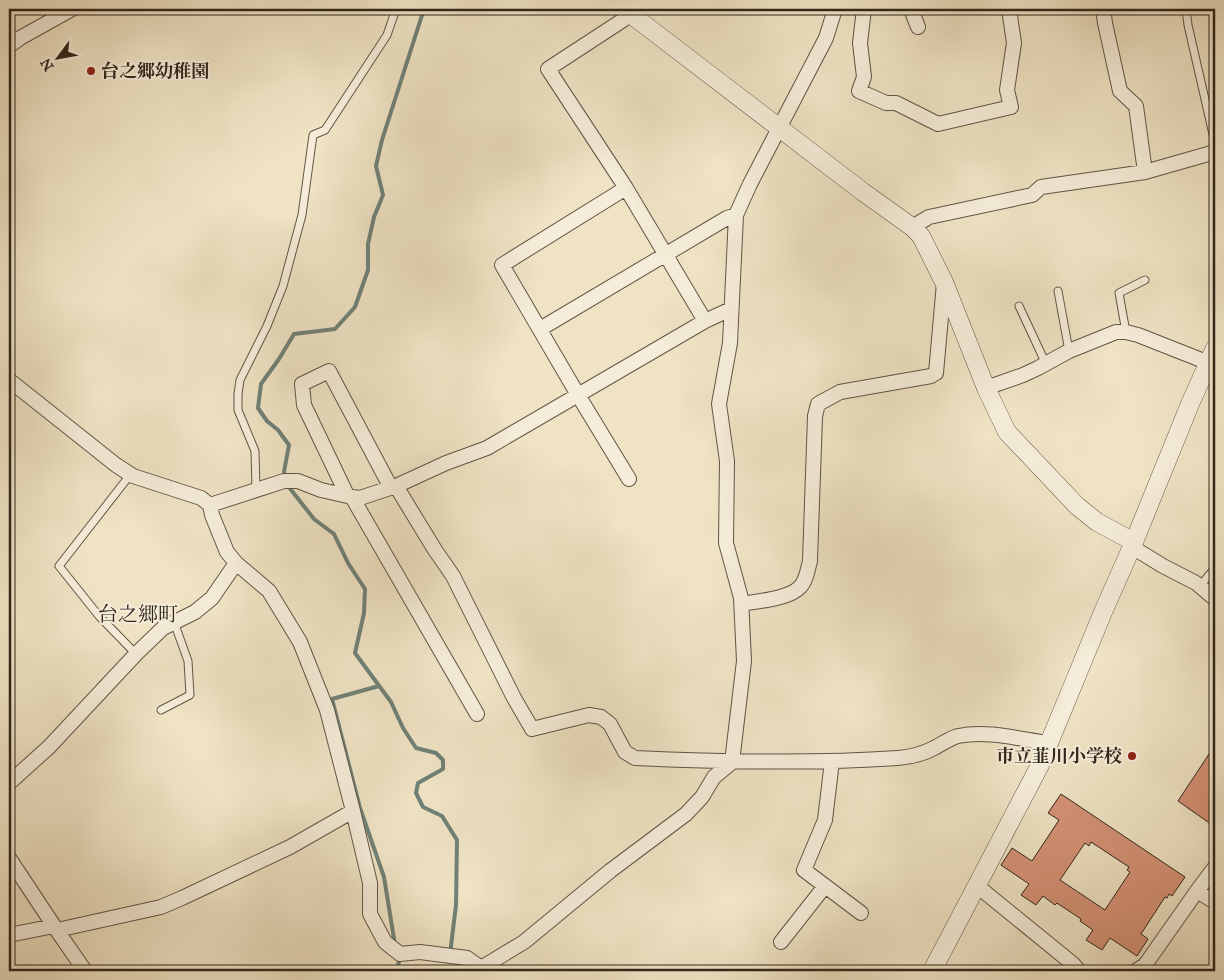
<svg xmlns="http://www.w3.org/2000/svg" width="1224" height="980" viewBox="0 0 1224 980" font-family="'IM FELL Great Primer','Noto Serif JP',serif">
<rect width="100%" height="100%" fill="#efe3c4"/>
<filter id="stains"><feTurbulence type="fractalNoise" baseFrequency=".004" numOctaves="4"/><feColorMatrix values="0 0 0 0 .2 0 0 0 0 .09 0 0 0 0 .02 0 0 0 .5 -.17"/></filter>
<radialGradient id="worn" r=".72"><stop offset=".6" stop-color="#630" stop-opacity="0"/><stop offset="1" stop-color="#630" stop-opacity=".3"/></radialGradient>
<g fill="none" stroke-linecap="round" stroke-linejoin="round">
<path stroke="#708177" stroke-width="4" d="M424,9L382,140L376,166L383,195L374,217L368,244V270L355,307L335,329L294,334L279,359L261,384L258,408L267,421L278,430L289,445L284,472L288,486L314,519L334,534L348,563L365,589L364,613L355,653L391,702L403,728L416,748L436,753L443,760V769L418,783L416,793L423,807L442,816L457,840L456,905L450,954
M379,686L332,699L360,808L384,877L395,945
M455,962L473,971
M397,971L399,961L398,956"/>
</g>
<path fill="#d49276" stroke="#31261c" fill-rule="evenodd" d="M1215,745V827L1178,801Z
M1061,794L1185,877L1172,896L1169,894L1167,898L1165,897L1141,934L1148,939L1137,956L1110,938L1102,950L1086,940L1093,930L1080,921L1081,919L1057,903L1055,905L1043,896L1036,905L1021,895L1029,884L1001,865L1012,848L1032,861L1059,820L1048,813ZM1091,842L1129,867L1127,870L1130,872L1105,910L1060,880L1085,843L1089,846Z"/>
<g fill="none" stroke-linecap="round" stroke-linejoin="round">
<defs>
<path id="service" d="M1186,9L1188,25L1215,143
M1058,291L1069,351
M1019,306L1046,364
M1126,332L1119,293L1145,280
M130,475L59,566L99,616L136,654
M256,490L255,451L238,410V394L240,380L267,326L283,286L302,215L313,135L325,130L387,35L396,9
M1200,586L1215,568
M161,710L190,695L188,661L174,622"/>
<path id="minor" d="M637,9L630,13L623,20L548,69L626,188L705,321
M864,9L860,43L864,77L859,91L886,103H896L938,124L1011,107L1007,90L1014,43L1009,9
M911,9L918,27
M1103,9L1105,23L1120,91L1136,106L1145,172
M9,46L20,38L72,9
M626,188L502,265L578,395L629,479
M912,227L929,217L1032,195L1041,187L1145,172L1215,152
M540,329L727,218L736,215
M9,380L116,465L133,476L201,498L210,505L212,515L227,552L236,563L269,591L300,642L327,710L353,811L370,883V914L385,942L400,954L420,952L467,958L481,968L484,971
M986,388L1023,375L1038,368L1069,351L1116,332H1126L1138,335L1209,363
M396,486L435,550L453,576L514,698L532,729L589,715L601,717L610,724L625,752L635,758C723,762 810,764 898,758C910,757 923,754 934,748C942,744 950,738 958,736C987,730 1019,739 1048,743
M347,495L304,405L302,384L329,371L391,488
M352,497L477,714
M210,505L284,481H298L321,490L352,497L360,498L396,486L446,463L487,448L705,321L731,309
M1132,547L1163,566L1196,583L1215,599
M742,604C757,601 789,599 800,587C806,581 808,569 810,561L815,416L818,404L840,392L931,376L936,373L944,283
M832,761L825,820L804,870L861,913
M9,783L49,747L136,654L163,628L195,612L212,598L236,563
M9,858L54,926L85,971
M976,885L1073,964L1079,971
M1197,891L1215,902
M57,930L161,907L182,898L290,847L353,811
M9,935L54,926
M781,942L825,886
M481,968L524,942L610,871L686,814L702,797L714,777L732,762L744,661L741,598L726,543L727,461L719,404L730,343L736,215L750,184L826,38L835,9
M1136,971L1145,965L1197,891L1215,867"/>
<path id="tertiary" d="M624,9L863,192L912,227L921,236L944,282L986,388L1007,432L1077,506L1097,522L1134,542
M932,971L1040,765L1103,612L1134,542L1190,404L1215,348"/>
</defs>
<use href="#service" stroke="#605546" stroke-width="9"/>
<use href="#minor" stroke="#605546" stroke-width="16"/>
<use href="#tertiary" stroke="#605546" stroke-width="19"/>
<use href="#service" stroke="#f5edd9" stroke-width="7"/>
<use href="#minor" stroke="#f5edd9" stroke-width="14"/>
<use href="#tertiary" stroke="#f5edd9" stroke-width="18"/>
</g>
<g fill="#8f2418" stroke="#f5edd9" stroke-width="2">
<circle cx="91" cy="71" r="5"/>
<circle cx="1132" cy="756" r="5"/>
</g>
<g text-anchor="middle" stroke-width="4" stroke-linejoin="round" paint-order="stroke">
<g font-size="18" font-weight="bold" fill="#31261c" stroke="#f5edd9" text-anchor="start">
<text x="101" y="77">台之郷幼稚園</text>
<text x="1122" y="762" text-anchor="end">市立韮川小学校</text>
</g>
<g font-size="20" fill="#31261c" stroke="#f5edd9">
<text x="138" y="621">台之郷町</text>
</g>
</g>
<rect width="1224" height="980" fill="none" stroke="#efe3c4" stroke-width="30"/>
<rect x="10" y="10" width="1204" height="960" fill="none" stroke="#31261c" stroke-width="2.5"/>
<rect x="15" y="15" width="1194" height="950" fill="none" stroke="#31261c"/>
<g transform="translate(58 58) rotate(238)" stroke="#f5edd9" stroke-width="4" paint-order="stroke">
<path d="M0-4L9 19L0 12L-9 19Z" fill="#31261c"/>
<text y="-8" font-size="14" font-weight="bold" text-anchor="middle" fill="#31261c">N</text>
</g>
<rect width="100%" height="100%" filter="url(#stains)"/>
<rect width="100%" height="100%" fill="url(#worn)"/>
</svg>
